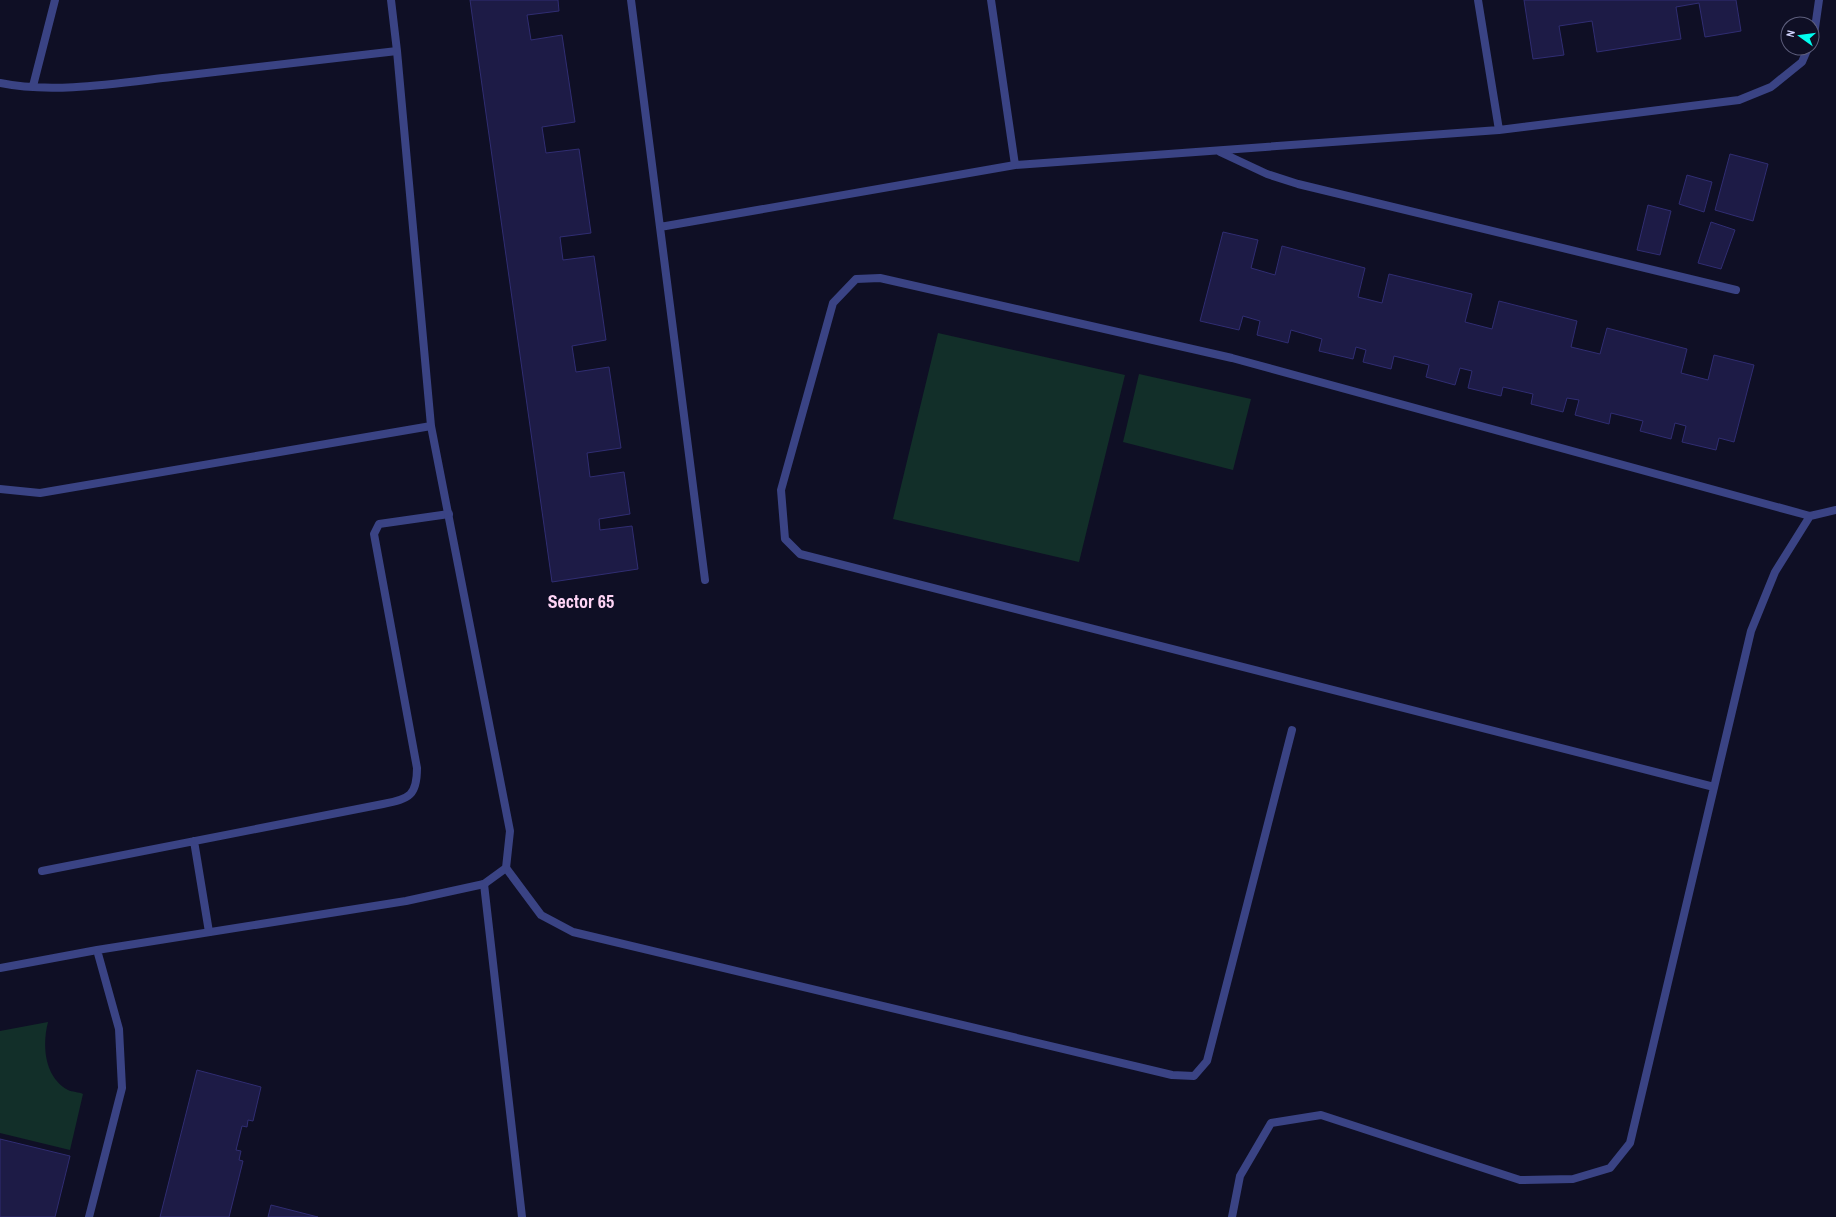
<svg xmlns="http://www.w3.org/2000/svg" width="1836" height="1217" viewBox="0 0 1836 1217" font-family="'Archivo Narrow',sans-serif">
<rect width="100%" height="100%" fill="#0f0f25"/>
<path fill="#122f29" d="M938,333L1125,375L1079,562L893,519Z
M1139,374L1251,399L1233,470L1123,442Z
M48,1022C42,1045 44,1077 68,1090C72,1092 79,1092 83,1094L70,1150L0,1133V1031Z"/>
<path fill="#1d1b46" stroke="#302d72" d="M470,0H558L559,11L527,15L531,40L562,35L575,122L542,127L546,153L579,149L591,233L560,237L563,260L594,256L606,340L572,346L576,372L609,367L621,448L587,453L590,477L624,472L630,514L599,519L600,530L632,526L638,569L552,582Z
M1524,0H1736L1741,31L1705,37L1699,3L1676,7L1681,39L1597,52L1592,21L1559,26L1564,55L1533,59Z
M1730,154L1768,164L1753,221L1715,210Z
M1687,175L1712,182L1704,212L1679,204Z
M1648,205L1671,211L1660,255L1637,250Z
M1711,222L1735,230L1721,269L1698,263Z
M1223,232L1258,240L1251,268L1275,275L1282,246L1365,268L1358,297L1382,303L1389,274L1472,294L1465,322L1492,329L1499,301L1577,321L1571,347L1600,354L1607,328L1687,349L1681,373L1708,380L1714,355L1754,365L1734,442L1719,438L1716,450L1682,442L1686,426L1675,423L1671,439L1640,431L1643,421L1611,413L1609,424L1575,415L1579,400L1567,398L1563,412L1531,404L1533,394L1503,387L1501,396L1468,388L1472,371L1460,368L1455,385L1426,377L1429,365L1394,356L1391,369L1363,362L1366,350L1356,347L1353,359L1319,351L1322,339L1291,330L1288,343L1257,335L1260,321L1243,316L1239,330L1200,321Z
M197,1070L261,1087L253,1121L248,1120L247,1127L242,1126L236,1150L241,1151L239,1160L243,1161L229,1217H160Z
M0,1139L70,1156L55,1217H0Z
M271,1205L318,1217H268Z"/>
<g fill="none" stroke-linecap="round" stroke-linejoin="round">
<path stroke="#3a4384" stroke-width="8" d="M1714,787L800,554L785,539L781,490L833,303L856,279L880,278L1232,358L1810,516
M194,841L209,932
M506,868L541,915L573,932L1172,1075L1194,1076L1207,1061L1292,730
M42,871L383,804C410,799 417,795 417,768L374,534L379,524L449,514
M484,884L522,1217
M1232,1217L1240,1176L1271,1123L1321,1115L1520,1180L1573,1179L1610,1168L1630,1143L1751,631L1775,572L1810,516L1836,510"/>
<path stroke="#3a4384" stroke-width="8" d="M631,0L705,580
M991,0L1015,165
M1478,0L1499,130
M1812,37L1815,28L1819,0
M0,83C52,94 119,83 172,77C247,68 322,60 397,51
M33,86L55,0
M1220,152L1267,174L1298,184L1736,290
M660,227L1015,165L1499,130L1739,100L1771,87L1802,62L1808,48
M0,489L40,493L431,426
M0,968L97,950L406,901L484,884L506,868L510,831L431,426L397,51L391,0
M89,1217L122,1088L119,1029L97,950"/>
</g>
<g text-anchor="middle" stroke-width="3" stroke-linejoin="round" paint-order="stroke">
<g font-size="18" font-weight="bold" fill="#ffd5f6" stroke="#0f0f25">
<text x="581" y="608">Sector 65</text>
</g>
</g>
<g transform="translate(1800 36) rotate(284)"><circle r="19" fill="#0f0f25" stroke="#5d5e7c"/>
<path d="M0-3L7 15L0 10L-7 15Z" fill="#01fcee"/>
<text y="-6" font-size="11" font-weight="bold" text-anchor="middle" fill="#d3d5ff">N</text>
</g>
</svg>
